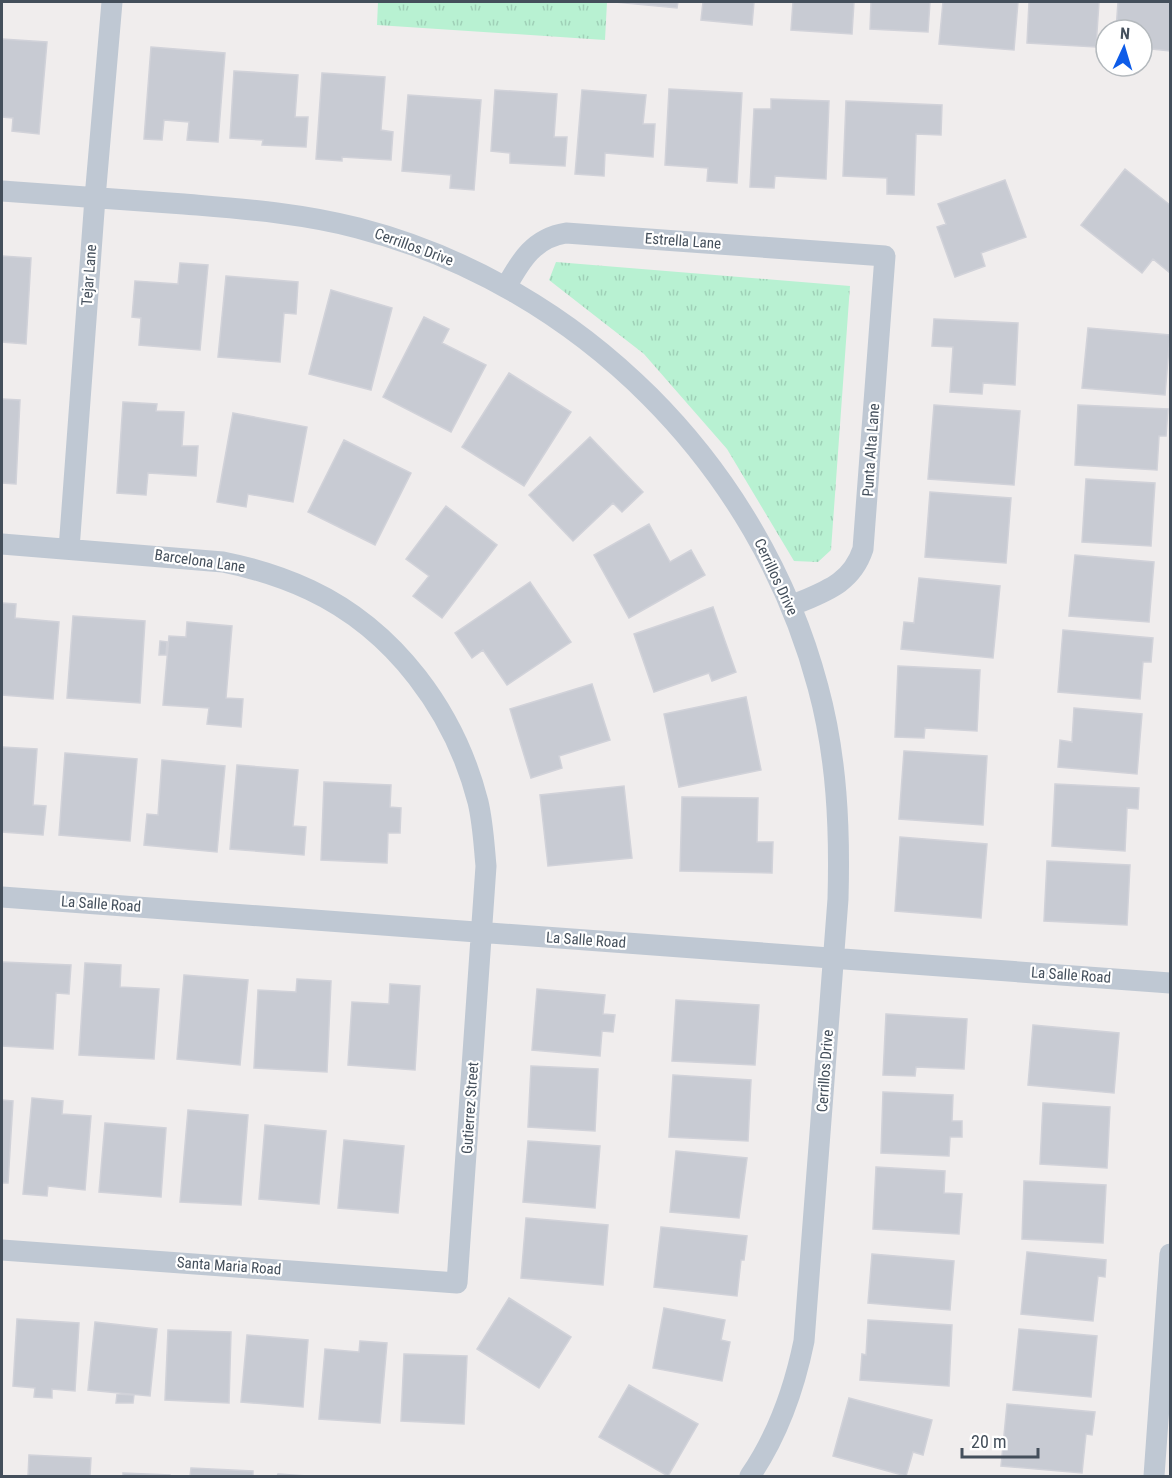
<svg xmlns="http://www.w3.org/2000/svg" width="1172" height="1478" viewBox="0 0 1172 1478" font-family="'Roboto Condensed',sans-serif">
<defs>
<pattern id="grass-tufts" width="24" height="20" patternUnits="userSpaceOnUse" patternTransform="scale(1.5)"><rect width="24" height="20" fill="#b8f1d2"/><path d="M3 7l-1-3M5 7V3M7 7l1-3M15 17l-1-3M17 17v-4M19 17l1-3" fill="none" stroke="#9fd0b7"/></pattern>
</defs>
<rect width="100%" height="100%" fill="#f0eded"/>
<path fill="url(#grass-tufts)" d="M378,2H607L605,40L377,25Z
M556,262L850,286L831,550L818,562L794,561L727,449L644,354L549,280Z"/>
<path fill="#c8cbd3" stroke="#d1d2d9" stroke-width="1.5" d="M615,2H678L677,8Z
M703,2H754L752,25L701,20Z
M793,2H854L852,34L791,30Z
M871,2H930L928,32L870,29Z
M943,2H1018L1014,50L939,44Z
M1029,2H1099L1096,47L1027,43Z
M1118,2H1170V51L1142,48V30H1116Z
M2,39L47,42L39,134L12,131L13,118L2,117Z
M151,47L225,53L218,142L187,140L189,122L164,120L162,140L144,139Z
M234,71L298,75L295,117H308L306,147L262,145L263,140L230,138Z
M322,73L385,77L381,130L393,132L391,160L342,157V161L316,159Z
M669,89L742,93L737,183L707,181L708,168L665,165Z
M495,90L557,94L554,137H567L565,166L510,163V153L491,151Z
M582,90L646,95L643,124H655L653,157L605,153L604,176L575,174Z
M408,95L481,100L474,190L450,188L451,175L402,171Z
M771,99L829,101L826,179L775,176L774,188L750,187L754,109H771Z
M846,101L942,105L941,135L916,134L914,195L887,194V178L843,176Z
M1125,169L1170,205V273L1153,259L1142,273L1081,225Z
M1005,180L1026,237L981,253L985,266L955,277L937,227L946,224L938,204Z
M2,256L31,258L26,344L2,342Z
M180,263L208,265L200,350L139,345L141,318L132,317L135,281L178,284Z
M226,276L298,282L296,314L284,313L280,362L218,357Z
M331,290L392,308L371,390L309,374Z
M424,317L449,329L442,343L486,365L451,432L383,397Z
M934,319L1018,323L1015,385L983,383L982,394L950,392L953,347L932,346Z
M1088,328L1170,335L1165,395L1082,388Z
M509,373L571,412L524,486L462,447Z
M2,399L20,400L16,484L2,483Z
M123,402L157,404L156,411L184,412L182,446H198L196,476L148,473L146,495L117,493Z
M934,405L1020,411L1014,485L928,479Z
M1078,405L1168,409L1166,436H1159L1157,470L1075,465Z
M233,413L307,427L293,502L248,494L246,507L217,502Z
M590,437L643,492L622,512L613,503L573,541L529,495Z
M344,440L411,473L375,545L308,512Z
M1086,479L1155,483L1151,546L1082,542Z
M930,492L1011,498L1006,563L925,557Z
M446,506L497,545L442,618L413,596L429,576L406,559Z
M649,524L670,562L691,550L705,575L629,618L594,555Z
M1075,555L1154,562L1149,622L1069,616Z
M919,578L1000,586L993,658L901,649L904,622L914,623Z
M530,582L571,642L507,685L483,650L472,658L455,633Z
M2,603L16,604L15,618L59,622L53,699L2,695Z
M713,607L736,672L712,681L709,673L654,692L634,634Z
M73,616L145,621L140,703L67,698Z
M187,622L232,626L226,698L243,699L241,727L207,724L209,708L163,705L169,636L186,637Z
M1063,630L1153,638L1151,662H1143L1140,699L1058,692Z
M160,641L167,642L166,655H159Z
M898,666L980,670L977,731L925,728L924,738L895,737Z
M592,684L610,740L559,756L562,768L531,778L510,709Z
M746,697L761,770L679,787L664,714Z
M1074,708L1142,714L1137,774L1058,767L1060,740L1072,742Z
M2,747L37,749L33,805L46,806L43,835L2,832Z
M904,751L987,756L983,825L899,819Z
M65,753L137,759L130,841L59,835Z
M162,760L225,766L217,852L144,845L147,814L158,815Z
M237,765L298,770L293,826L306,827L304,855L230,849Z
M324,782L391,785L390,807L401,808L400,833H388L387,863L321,860Z
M1055,784L1139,788L1138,809L1127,808L1125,851L1052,846Z
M624,786L632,858L548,866L540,795Z
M682,797L758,798L757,842H773L772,873L680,871Z
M900,837L987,844L981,918L895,911Z
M1047,861L1130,865L1127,925L1044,921Z
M2,962L71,965L69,994L56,993L53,1049L2,1046Z
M85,963L121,965L120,987L159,989L154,1059L79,1055Z
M184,975L248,980L240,1065L177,1059Z
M297,979L331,981L327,1072L254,1068L258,990L296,992Z
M390,984L420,986L415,1070L348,1065L352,1002L389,1004Z
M537,989L605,995L603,1014L615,1015L613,1032L602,1031L600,1056L532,1050Z
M676,1000L759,1005L755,1065L672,1061Z
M886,1014L967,1019L964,1069L916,1067L915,1076L883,1075Z
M1033,1025L1119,1033L1114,1093L1028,1085Z
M531,1066L598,1069L595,1131L528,1127Z
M673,1075L751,1080L748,1141L669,1137Z
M883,1092L953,1095L952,1121H962V1137H950L949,1156L881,1153Z
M32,1098L63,1101L62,1114L91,1116L85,1190L48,1186L47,1196L23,1194Z
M2,1100L13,1101L8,1183H2Z
M1043,1103L1110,1107L1107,1168L1040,1164Z
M188,1110L248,1115L241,1205L180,1202Z
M105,1123L166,1128L161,1197L99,1192Z
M265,1125L326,1131L319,1204L259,1199Z
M344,1140L404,1146L398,1213L338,1208Z
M528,1141L600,1146L595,1208L523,1202Z
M676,1151L747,1158L739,1218L670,1212Z
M876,1167L945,1171L944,1193L962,1194L959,1234L873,1229Z
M1024,1181L1106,1185L1103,1243L1022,1239Z
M526,1218L608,1225L603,1285L521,1278Z
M661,1227L747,1236L744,1260H741L737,1296L654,1287Z
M1027,1252L1106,1260L1105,1277L1098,1276L1093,1321L1021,1314Z
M872,1254L954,1261L950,1310L868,1303Z
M509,1298L571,1337L539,1388L477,1349Z
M664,1308L725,1320L721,1340L730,1342L722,1381L653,1368Z
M17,1319L79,1323L75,1391L52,1389V1398L34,1397L35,1388L13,1386Z
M868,1320L952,1325L949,1386L860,1380L862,1354L866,1355Z
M95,1322L157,1329L150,1396L88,1390Z
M1019,1329L1097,1336L1091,1397L1013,1390Z
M168,1330L231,1332L229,1403L165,1400Z
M247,1335L308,1340L303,1407L241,1402Z
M360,1341L387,1343L380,1423L319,1419L325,1349L359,1352Z
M404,1354L467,1356L464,1424L401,1421Z
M629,1385L698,1424L668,1476L599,1437Z
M117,1394L134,1395L133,1403H116Z
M849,1398L932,1420L923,1455L913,1452L906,1476L833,1456Z
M1007,1404L1095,1412L1092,1435L1086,1434L1082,1473L1001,1466Z
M29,1455L91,1458L90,1476H28Z
M191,1468L253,1471V1476H190Z
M123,1473L170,1475V1476H123Z
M278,1474L308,1476H277Z"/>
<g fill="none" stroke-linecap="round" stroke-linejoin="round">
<path stroke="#bfc8d3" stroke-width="21" d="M2,191C62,195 123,200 184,204C243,209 301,213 358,228C581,286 759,465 818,687C837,757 840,828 838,899L804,1341C794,1390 778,1435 750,1476
M506,287C521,260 534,238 566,233L885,256L863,549C851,585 823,592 791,606
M2,544L223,562C253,568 282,577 310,590C395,630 455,712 478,802C483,823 484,845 486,866L457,1283L2,1250
M69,549L95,198L112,2
M2,897L1170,983
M1154,1476L1170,1254"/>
</g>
<g text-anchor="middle" stroke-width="4.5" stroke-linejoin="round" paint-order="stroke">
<g font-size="15" fill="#444f5b" stroke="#fff">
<text transform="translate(683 241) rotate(4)" y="5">Estrella Lane</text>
<text transform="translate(414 247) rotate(20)" y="5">Cerrillos Drive</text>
<text transform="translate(89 275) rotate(-86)" y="5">Tejar Lane</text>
<text transform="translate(871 450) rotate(-86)" y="5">Punta Alta Lane</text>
<text transform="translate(200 561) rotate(8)" y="5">Barcelona Lane</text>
<text transform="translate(776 577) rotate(65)" y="5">Cerrillos Drive</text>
<text transform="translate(101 904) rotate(4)" y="5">La Salle Road</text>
<text transform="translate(586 940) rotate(4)" y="5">La Salle Road</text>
<text transform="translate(1071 975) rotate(4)" y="5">La Salle Road</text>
<text transform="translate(825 1071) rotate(-86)" y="5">Cerrillos Drive</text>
<text transform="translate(470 1108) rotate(-86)" y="5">Gutierrez Street</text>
<text transform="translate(229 1266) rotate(4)" y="5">Santa Maria Road</text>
</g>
</g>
<rect width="1172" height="1478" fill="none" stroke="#444f5b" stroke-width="6"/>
<g transform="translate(1124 48) rotate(4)"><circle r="28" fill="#ffffff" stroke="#b4b9bd" stroke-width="1.5"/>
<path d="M0-4.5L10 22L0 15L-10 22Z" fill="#0e5ce8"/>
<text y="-9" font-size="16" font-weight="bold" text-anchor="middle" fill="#444f5b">N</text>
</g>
<path d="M962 1448v9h76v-9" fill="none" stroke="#444f5b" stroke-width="3"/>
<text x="971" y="1448" font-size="18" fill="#444f5b" stroke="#ffffff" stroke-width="4.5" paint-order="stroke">20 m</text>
</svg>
